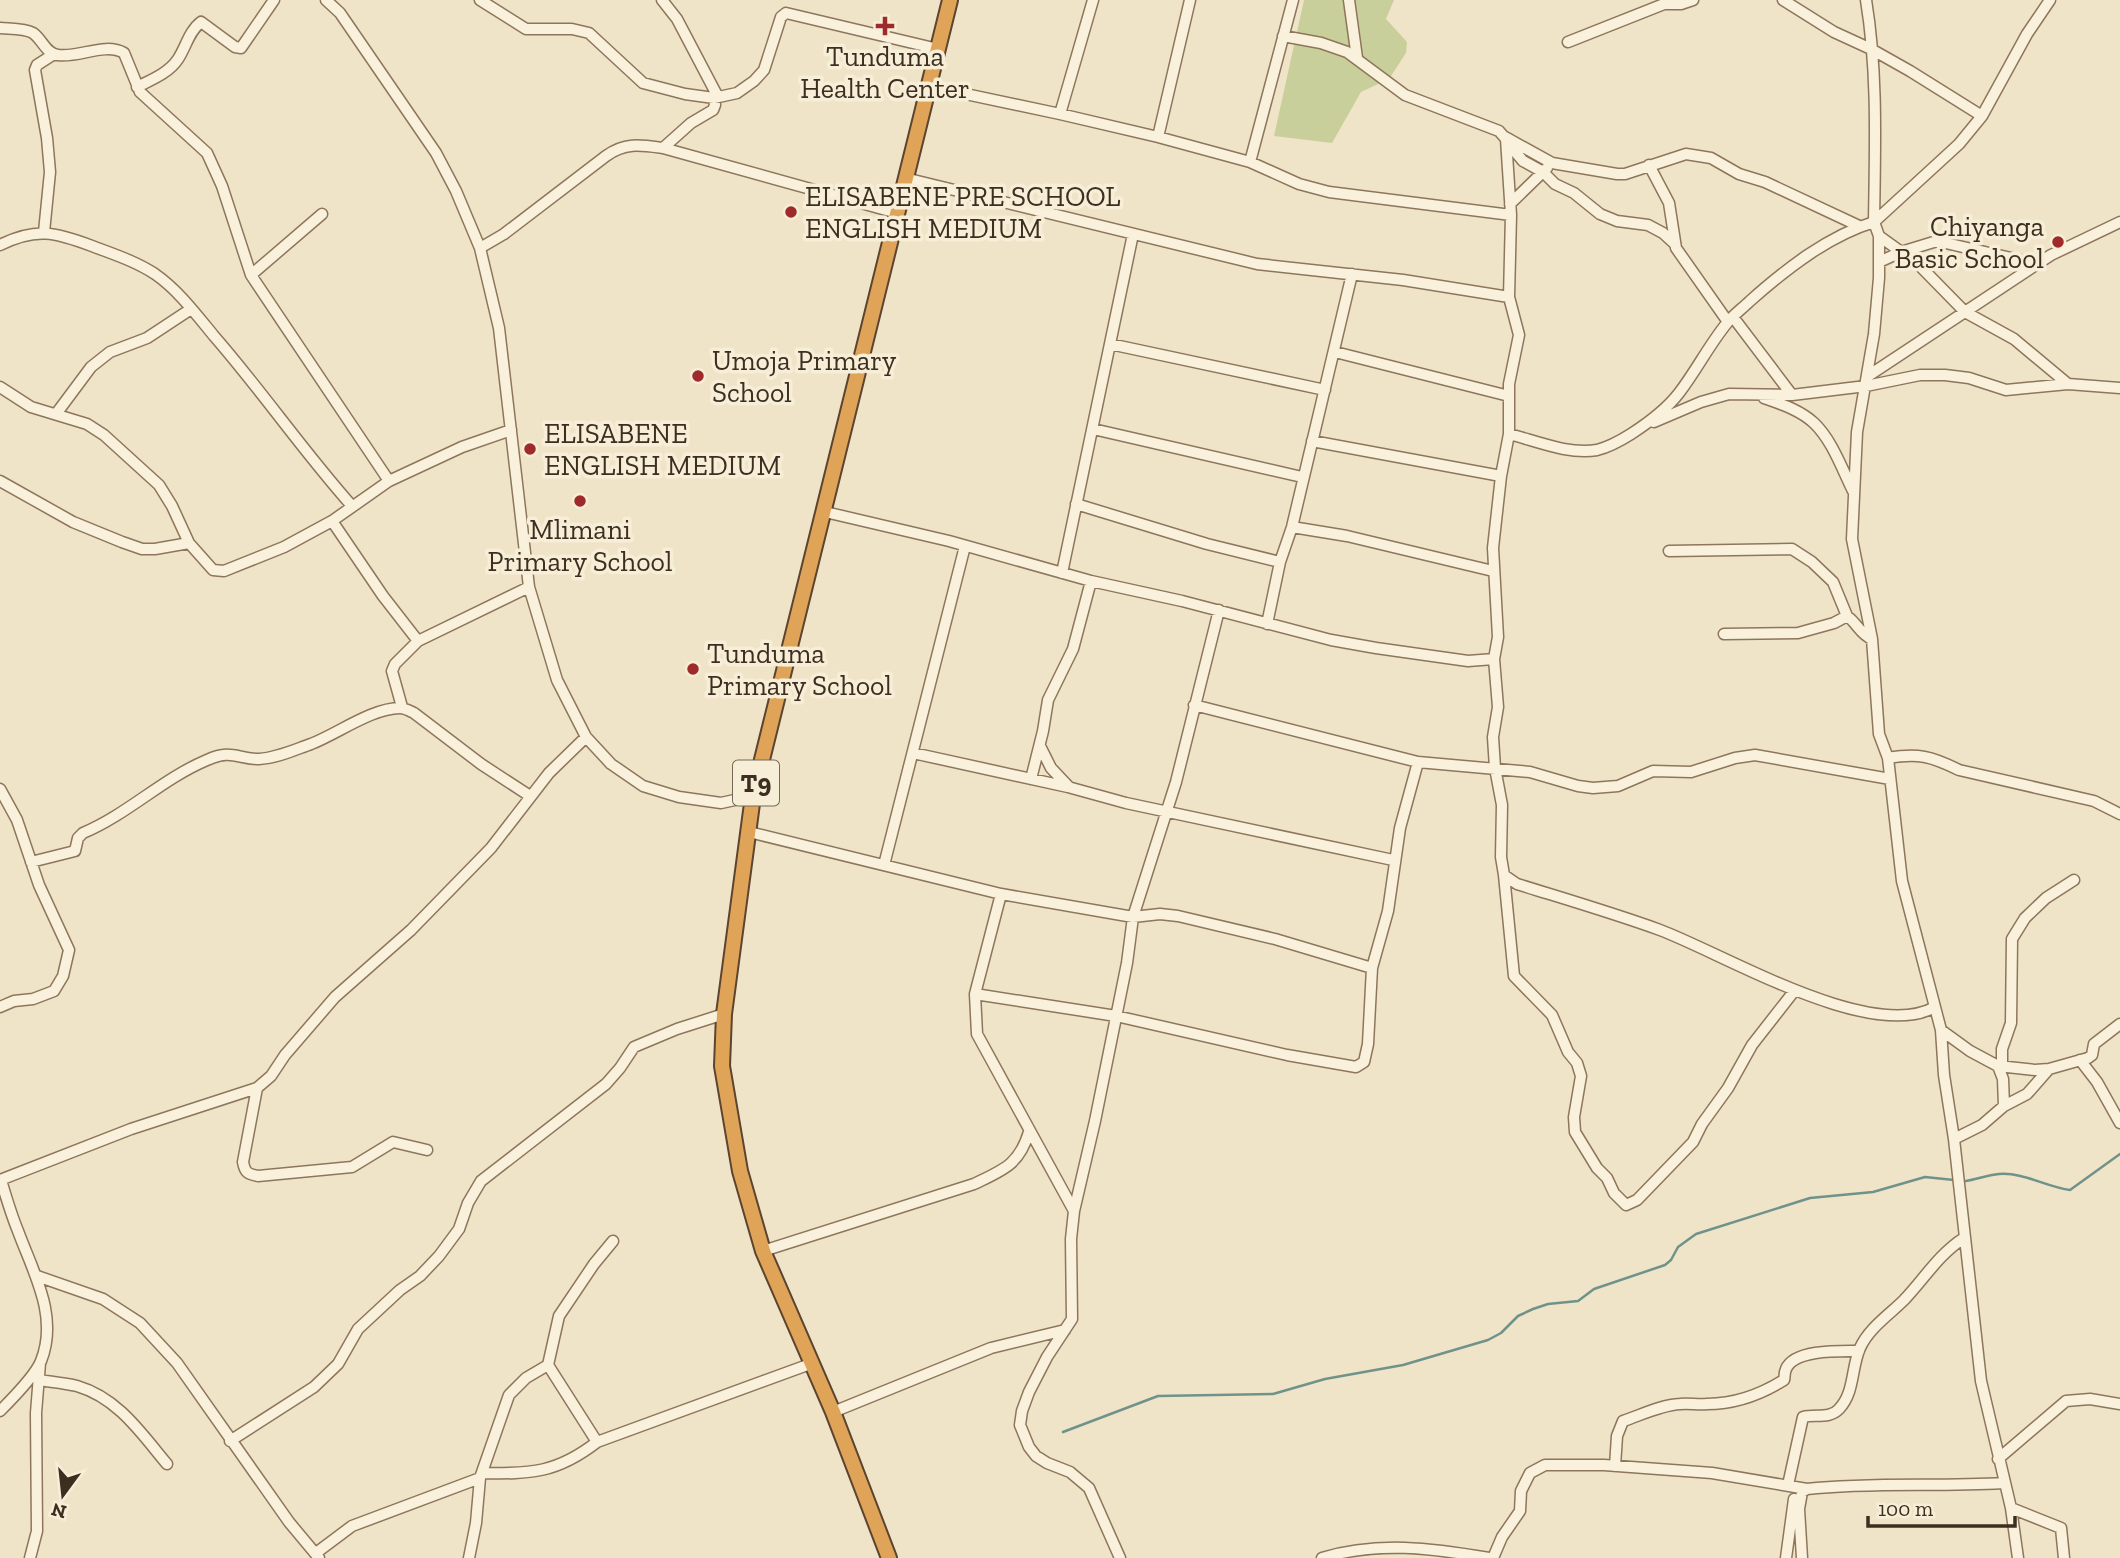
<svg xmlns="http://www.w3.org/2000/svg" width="2120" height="1558" viewBox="0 0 2120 1558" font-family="'Zilla Slab',serif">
<rect width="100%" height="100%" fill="#f0e4c8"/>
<path fill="#c9cf9b" d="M1304,0H1394L1386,19L1407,42L1406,53L1389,79L1361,92L1332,143L1274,136Z"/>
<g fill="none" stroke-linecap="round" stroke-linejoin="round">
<path stroke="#6f938a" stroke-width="2.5" d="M1966,1181C1977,1179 1988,1175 1999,1174C2023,1172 2047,1187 2070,1190L2120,1154
M1063,1432L1158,1396L1273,1394L1325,1379L1403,1365L1488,1340L1501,1333L1518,1316L1533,1309L1548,1304L1578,1301L1594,1289L1665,1265L1671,1260L1678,1247L1696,1234L1810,1198L1873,1192L1925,1177L1954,1180"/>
<defs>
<path id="minor" d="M326,0L340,13L436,153L456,191L480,248L499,328L529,587L557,680L586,737L611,764L643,786L679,797L721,803L753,796
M480,0L526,29H572L589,33L643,83L685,94L714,98L737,93L754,81L764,70L781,17L786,13L938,49
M662,0L677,19L718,97
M1349,0L1357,58
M1783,0L1834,32L1871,49L1910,71L1982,116
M1866,0C1878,73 1875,148 1874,222L1879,236V278L1874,334L1857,432L1852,539L1872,639L1879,734L1888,758L1902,881L1941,1030L1944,1075L1954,1139L1981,1381L2011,1508L2018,1558
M0,28C10,29 24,28 33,33C42,39 46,54 58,55C79,58 105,42 124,53L140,92L207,153L222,186L251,275L389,481
M1283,36L1321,43L1347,52L1405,95L1499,131L1506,139L1511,215L1509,297L1519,335L1509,384V434L1501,476L1493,548L1498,637L1494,659L1498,707L1493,737L1495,768L1502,805L1501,857L1504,875L1517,884C1565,899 1613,913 1660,930C1724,954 1871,1043 1935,1007
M1568,42L1664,4H1681L1693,0
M928,86L1060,114L1158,137L1250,162L1299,184L1329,192L1511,215
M137,87C151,80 169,73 178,59C186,47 189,31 201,22L235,47L241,48L274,0
M1060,114L1093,0
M1158,137L1190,0
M1505,137L1552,163L1617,174H1625L1686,154L1711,158L1739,174L1765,182L1859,226
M1507,142L1523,161L1543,172L1555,184L1574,193L1600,214L1617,221L1648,225L1663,233L1675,244
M663,148L691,123L713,110L715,105L714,98
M1250,162L1293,0
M1649,165L1669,203L1676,248L1728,322
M905,178L1257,264L1403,280L1509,297
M1510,204L1547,168
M44,232L50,172L47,138L35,70L37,65L54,54
M1879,236L1918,264L1965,312L2014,339L2068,384
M0,245C36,227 55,232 92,246C113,254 135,261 155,274C178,290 196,314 214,336C262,391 303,451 352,506
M480,248L504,234L606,156C625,142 641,145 663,148L897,213
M1879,262L1901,252L1937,241L2037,264
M251,275L322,214
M1733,317L1792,395
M1110,344L1325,390
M1335,352L1509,396
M1868,376L2051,255L2120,222
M0,387L31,407L87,424L104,435L159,485L172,506L189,543
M1764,398C1781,404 1800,410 1814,423C1832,440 1842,469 1853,491
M56,414L91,367L110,352L147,338L191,309
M1654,422L1701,402L1729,394L1792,395L1866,386L1920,375H1945L1969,378L2006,390L2068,384L2120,388
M1093,429L1302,477
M1509,434C1536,441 1569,455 1597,450C1609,447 1620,441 1631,434C1648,423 1666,410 1679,393C1696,371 1709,345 1727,323C1733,315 1743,308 1750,301C1786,269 1828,236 1874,222L1959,144L1982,116L2027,34L2050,0
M1312,441L1501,476
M0,481L73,522L122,542L142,549H155L189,543L213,570L224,571L284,547L332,521L389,481L462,447L511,430
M1076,504L1207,544L1280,562
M825,512L949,541L1091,581L1182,601L1331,640L1376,648L1468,661L1494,659
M332,521L383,596L418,641
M1292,527L1347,536L1493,571
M1669,551L1792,549L1812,562L1833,582L1847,616
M1062,573L1133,234
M1267,624L1280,562L1292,527L1352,274
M1724,634L1798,633L1834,623L1847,616C1857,623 1860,634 1872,639
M1194,705L1418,762L1530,772L1578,786L1593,788L1618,786L1653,771L1691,772L1735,758L1755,755L1890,779
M402,707L392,671L395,664L418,641L529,587
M1040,746L1051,768L1068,786
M913,753L1068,787L1126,803L1393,860
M1888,758C1918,753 1931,756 1959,770L2094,801L2120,814
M1031,779L1043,731L1048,700L1073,649L1091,581
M0,789L17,820L39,885L69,950L63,976L54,991L33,999L14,1001L0,1007
M749,832L1001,894L975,994L977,1034L1074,1211
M31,862L75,851L78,838L83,833C128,814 162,779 207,760C232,749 237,759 259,759C277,758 294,750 311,744C337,734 372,708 400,708C405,708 410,711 414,713L481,764L530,796
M884,865L965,546
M1504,875L1514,976L1552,1015L1568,1052L1577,1063L1581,1076L1574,1117L1575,1132L1597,1168L1607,1178L1614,1193L1626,1205L1637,1200L1693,1142L1702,1124L1728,1088L1752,1045L1795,990
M1001,894L1133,917L1160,914L1178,916L1275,939L1372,968
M975,994L1116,1016L1287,1055L1356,1067L1364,1062L1368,1044L1372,968L1388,911L1400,828L1418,762
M1941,1030L1970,1051L1998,1066L2003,1079L2004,1106
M2080,1060L2097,1082L2120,1123
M1998,1066L2035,1070L2049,1069L2088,1058L2092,1055L2094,1044L2120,1024
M2002,1066V1049L2011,1023L2012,939L2025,918L2046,898L2074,880
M257,1088L243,1162C245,1173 248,1174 258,1176L352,1167L393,1142L427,1150
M1954,1139L1982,1125L2004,1106L2027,1094L2049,1069
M0,1180L131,1129L257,1088L271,1076L285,1055L335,997L411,930L491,848L549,773L586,737
M763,1251L974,1184C1003,1170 1019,1165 1029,1132
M37,1276L103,1299L140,1323L177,1363L289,1522L319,1558
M548,1365L597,1442
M39,1380C52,1382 65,1383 77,1386C118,1398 141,1433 167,1464
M0,1411C12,1399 35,1376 41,1361C59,1316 33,1272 18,1231C11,1214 6,1197 1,1180
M833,1412L991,1348L1065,1330
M230,1441L314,1387L338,1364L358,1329L400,1290L420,1276L439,1256L459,1229L468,1203L481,1181L606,1084L620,1068L634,1047L677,1029L724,1014
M1998,1459L2066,1401L2090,1399L2120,1404
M1615,1466L1617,1436L1623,1421C1641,1415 1661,1405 1680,1404C1689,1403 1698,1405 1707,1404C1736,1404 1760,1395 1784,1380C1785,1377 1784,1373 1786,1369C1794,1349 1841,1351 1859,1351
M482,1473C531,1474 557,1473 597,1442L813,1363
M1788,1485L1803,1417C1815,1414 1830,1419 1839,1409C1855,1392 1851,1368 1860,1348C1869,1328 1889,1315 1904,1300C1924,1279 1939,1254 1964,1238
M2011,1508L2061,1528L2064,1558
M316,1553L352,1526L480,1478
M30,1558L37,1531L36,1413L40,1363
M469,1558L476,1523L480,1478L509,1395L526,1378L548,1365L559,1316L594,1264L613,1241
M1120,1558L1089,1488L1070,1472L1047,1463L1036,1456L1029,1447L1020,1425L1022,1411L1029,1392L1047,1357L1072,1319L1071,1239L1074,1211L1095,1121L1127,963L1133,917L1176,782L1219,610
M1322,1558C1377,1541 1432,1548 1489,1558
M1493,1558L1502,1537L1520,1511L1521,1491L1530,1473L1545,1465H1604L1712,1473L1807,1489
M1786,1558L1794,1499
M1802,1558L1799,1509L1802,1492L1807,1489C1872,1482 1938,1487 2003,1483"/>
<path id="highway" d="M889,1558L833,1412L763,1251L740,1171L722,1066L724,1014L753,796L950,0"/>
</defs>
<use href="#minor" stroke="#8d765c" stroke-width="13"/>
<use href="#highway" stroke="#5b4430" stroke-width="18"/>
<use href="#minor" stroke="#faf1dc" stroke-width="10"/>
<use href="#highway" stroke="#e0a458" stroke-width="14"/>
</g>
<g fill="#9e2a2b" stroke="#f7eed8" stroke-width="2.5">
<path d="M881.5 15.5h7v7h7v7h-7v7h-7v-7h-7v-7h7z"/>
<circle cx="791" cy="212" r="7"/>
<circle cx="2058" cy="242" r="7"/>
<circle cx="698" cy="376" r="7"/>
<circle cx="530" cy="449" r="7"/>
<circle cx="580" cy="501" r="7"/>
<circle cx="693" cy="669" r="7"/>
</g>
<g text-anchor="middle" stroke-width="7" stroke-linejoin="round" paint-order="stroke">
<rect fill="#f7eed8" stroke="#756857" stroke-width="2" x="733" y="760.5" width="46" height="45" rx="5"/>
<g font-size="26" font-weight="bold" fill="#3d2e20">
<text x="756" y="792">T9</text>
</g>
<g font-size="28" fill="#3d2e20" stroke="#f7eed8" text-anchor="start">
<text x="885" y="66" text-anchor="middle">Tunduma<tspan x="885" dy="32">Health Center</tspan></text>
<text x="805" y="206">ELISABENE PRE SCHOOL<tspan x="805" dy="32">ENGLISH MEDIUM</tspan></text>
<text x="2044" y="236" text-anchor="end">Chiyanga<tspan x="2044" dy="32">Basic School</tspan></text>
<text x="712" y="370">Umoja Primary<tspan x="712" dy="32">School</tspan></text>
<text x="544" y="443">ELISABENE<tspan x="544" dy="32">ENGLISH MEDIUM</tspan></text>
<text x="580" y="539" text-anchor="middle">Mlimani<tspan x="580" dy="32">Primary School</tspan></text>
<text x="707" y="663">Tunduma<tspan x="707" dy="32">Primary School</tspan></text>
</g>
</g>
<g transform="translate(63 1495) rotate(195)" stroke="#f7eed8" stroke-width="5" paint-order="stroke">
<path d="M0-5L12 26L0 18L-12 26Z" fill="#3d2e20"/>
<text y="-10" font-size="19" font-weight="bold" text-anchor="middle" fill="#3d2e20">N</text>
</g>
<path d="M1868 1516v10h147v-10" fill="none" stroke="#3d2e20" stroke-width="3.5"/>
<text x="1878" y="1516" font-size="21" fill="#3d2e20" stroke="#f7eed8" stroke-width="5" paint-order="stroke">100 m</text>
</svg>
